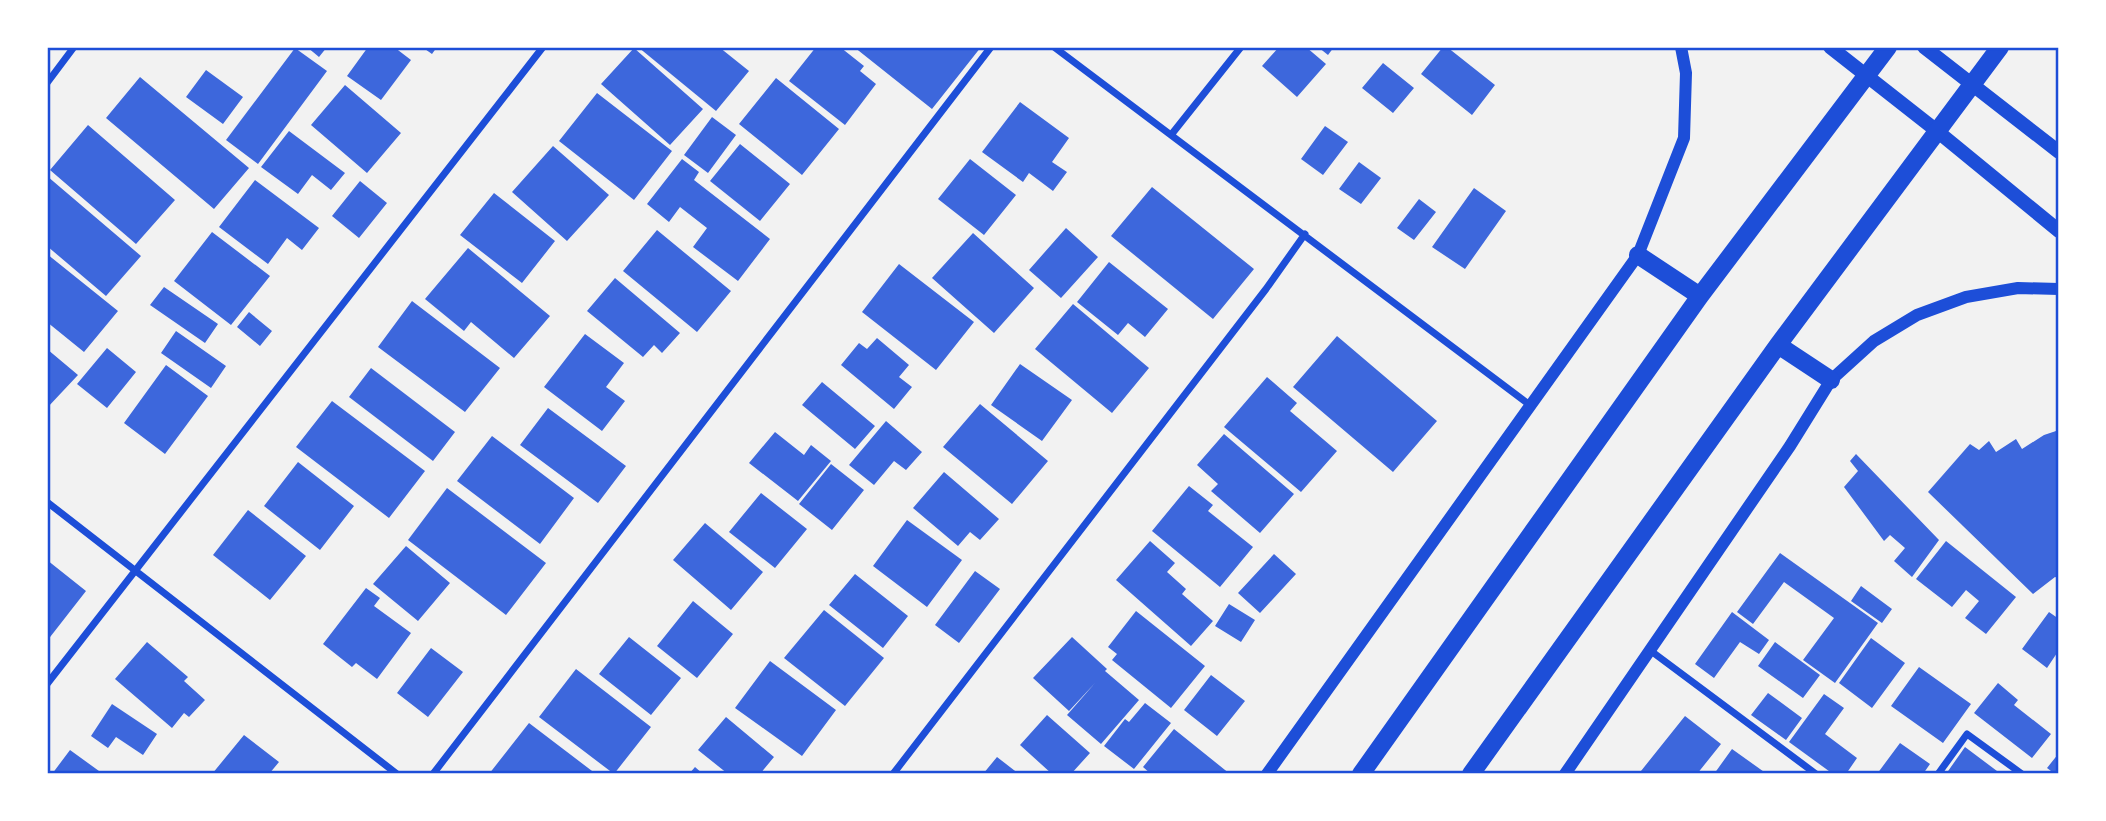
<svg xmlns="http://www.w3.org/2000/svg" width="2106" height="821" viewBox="0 0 2106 821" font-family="'Fira Sans',sans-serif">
<rect width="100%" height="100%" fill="#f2f2f2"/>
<path fill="#3d67dc" d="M307,47H327L319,57Z
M368,47H394L411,60L381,100L347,76Z
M422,47H437L432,54Z
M638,47H719L749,71L716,111Z
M816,47H840L864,66L860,71L876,84L845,125L789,81Z
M854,47H981L932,109Z
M1279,47H1306L1326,64L1297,97L1262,66Z
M1318,47H1334L1328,55Z
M1443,47H1447L1495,85L1472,115L1421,74Z
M295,48L327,71L258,164L226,140Z
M634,48L703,109L670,145L601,84Z
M1383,63L1414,88L1393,113L1362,88Z
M206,70L243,97L223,124L186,97Z
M140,77L249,168L214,209L106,118Z
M776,78L839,129L802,175L739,124Z
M345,85L401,133L367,173L311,125Z
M597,93L672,151L634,200L559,141Z
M1020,102L1069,138L1052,162L1067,172L1053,191L1029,173L1023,182L982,152Z
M712,117L736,135L708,173L684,155Z
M88,125L175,200L136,244L50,170Z
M1325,126L1348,142L1323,175L1301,159Z
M289,131L345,173L331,190L312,175L298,194L261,167Z
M740,144L790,184L760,221L710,181Z
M553,146L609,195L567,241L512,192Z
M682,159L699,172L694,180L770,239L738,281L693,247L707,228L680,207L669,222L647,204Z
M970,159L1016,195L984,235L938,199Z
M1359,162L1381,178L1361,204L1339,189Z
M47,176L141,256L106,296L47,246Z
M255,180L319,228L302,250L287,238L268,264L219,227Z
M360,181L387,203L359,238L332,216Z
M1152,187L1254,269L1213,319L1111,236Z
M1474,188L1506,211L1465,269L1432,247Z
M494,193L555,241L522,283L460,235Z
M1419,199L1436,212L1414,240L1397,228Z
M1066,228L1098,257L1061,298L1029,270Z
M657,230L731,291L697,332L623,271Z
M212,232L270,276L231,325L174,281Z
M973,233L1034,288L994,333L932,278Z
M468,248L550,316L514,358L471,322L464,331L425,299Z
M47,254L118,311L84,352L47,322Z
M1109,262L1168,309L1145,337L1128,323L1118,335L1077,302Z
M899,264L974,322L936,370L862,312Z
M615,278L680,333L662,353L654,345L643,357L587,311Z
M164,287L218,324L205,343L150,305Z
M412,301L500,368L465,412L378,347Z
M1073,304L1149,368L1112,413L1035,349Z
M249,312L272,331L260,346L237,327Z
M176,331L226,366L211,388L161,353Z
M585,334L624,363L606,387L625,401L602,431L544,387Z
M1337,336L1437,421L1393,472L1293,387Z
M877,338L909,365L899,377L912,387L894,409L841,365L859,343L867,349Z
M107,348L136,372L107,408L77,384Z
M47,349L78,375L47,408Z
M1020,364L1072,400L1042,441L991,405Z
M166,365L208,396L165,454L124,423Z
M371,368L455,432L433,461L349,397Z
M1267,377L1297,403L1290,411L1337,451L1301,492L1224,427Z
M822,382L875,426L855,449L802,405Z
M332,401L425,471L389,518L296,447Z
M980,404L1048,461L1012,504L943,447Z
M548,408L626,466L598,503L520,445Z
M886,421L922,452L906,470L894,461L874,485L849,465Z
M2059,430V578L2055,577L2033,594L1928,492L1970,444L1979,450L1989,441L1996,452L2016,439L2022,449L2044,435Z
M775,432L804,455L811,445L831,461L798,501L749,463Z
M1224,434L1294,494L1260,533L1211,491L1218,484L1197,465Z
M492,436L574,498L540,544L457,481Z
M1856,454L1939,540L1912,577L1894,561L1905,548L1890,535L1884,541L1844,487L1858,471L1850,461Z
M298,462L354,506L320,550L264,506Z
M831,464L864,490L832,530L799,504Z
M944,472L999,519L980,540L970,532L958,546L913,508Z
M1189,486L1213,505L1208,511L1253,547L1220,587L1152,531Z
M447,488L546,563L506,615L408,540Z
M761,493L807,529L775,568L729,532Z
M248,510L306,556L270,600L213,555Z
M907,520L962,560L927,607L873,566Z
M705,523L763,572L731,610L673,560Z
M1150,541L1175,563L1167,572L1186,589L1182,594L1213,621L1191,646L1116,580Z
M1946,541L2016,597L1986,634L1965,618L1979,601L1966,590L1952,607L1916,579Z
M406,546L450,583L418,621L373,584Z
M1780,553L1878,623L1835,683L1803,660L1834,618L1784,582L1753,624L1737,612Z
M1274,554L1296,574L1260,613L1238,593Z
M47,560L86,591L47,641Z
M975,571L1000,589L959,643L935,625Z
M855,574L908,616L883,648L829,605Z
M1861,586L1892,609L1882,623L1851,601Z
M366,588L380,598L374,606L411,633L377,679L356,663L352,667L323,644Z
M693,601L733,634L697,678L657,646Z
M1229,604L1255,620L1241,642L1215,626Z
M824,610L884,658L845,706L784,658Z
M1136,611L1205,666L1171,708L1112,660L1117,654L1108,647Z
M1732,612L1769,640L1759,654L1740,642L1714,678L1695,664Z
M2049,612L2059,619V655L2057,653L2047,668L2022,649Z
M629,637L681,678L651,715L599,674Z
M1072,637L1107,669L1105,671L1139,700L1101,744L1067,715L1095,683L1069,711L1033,678Z
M1871,638L1905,663L1872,708L1839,683Z
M147,642L188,677L184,681L205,700L189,717L184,713L172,728L115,679Z
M1775,642L1820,675L1803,698L1758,666Z
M431,648L463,672L428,717L397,693Z
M770,661L836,710L802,756L735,708Z
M1919,667L1971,704L1943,743L1891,706Z
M576,669L651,727L614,774L539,717Z
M1211,675L1245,701L1217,736L1184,710Z
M1998,683L2018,700L2014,705L2051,734L2032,758L1974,713Z
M1768,693L1802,718L1786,740L1751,715Z
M1824,694L1844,708L1825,734L1857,758L1846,774H1833L1789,742Z
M1145,703L1171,723L1134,769L1104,746L1125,719L1129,722Z
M112,704L157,734L143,755L116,737L108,748L91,736Z
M1047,715L1090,753L1071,774H1052L1020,745Z
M1685,716L1721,744L1697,774H1644L1641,771Z
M726,717L774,757L760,774H728L698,750Z
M529,723L596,774H489Z
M1174,729L1230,774H1151L1143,767Z
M244,735L279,762L269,774H212Z
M1900,743L1930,764L1923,774H1877Z
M1965,747L2001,774H1946Z
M1732,749L1767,774H1714Z
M70,750L99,771L96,774H52Z
M2059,753V774H2055L2047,768Z
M997,757L1019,774H983Z
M695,767L703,774H689Z"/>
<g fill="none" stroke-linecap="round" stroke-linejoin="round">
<path stroke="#1d4ed8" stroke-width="7" d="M1054,47L1531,406
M47,83L74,47
M1171,135L1241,47
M47,502L397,774
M1651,651L1816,774
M47,684L543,47
M433,774L991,47
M893,774L1266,289L1305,234
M1938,774L1967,734L2022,774"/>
<path stroke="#1d4ed8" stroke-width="12" d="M1267,774L1638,255L1684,138L1686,73L1681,47
M1565,774L1790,446L1831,380L1874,341L1917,315L1966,297L2018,288L2059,289"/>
<path stroke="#1d4ed8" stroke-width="14" d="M1830,47L1937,131L2059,231
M1924,47L2059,152"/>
<path stroke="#1d4ed8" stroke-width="18" d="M1638,255L1700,296
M1778,345L1831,380
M1361,774L1700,296L1888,47
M1471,774L1778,345L2000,47"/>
</g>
<rect width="2106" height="821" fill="none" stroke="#ffffff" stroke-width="98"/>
<rect x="49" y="49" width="2008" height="723" fill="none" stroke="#1d4ed8" stroke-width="2.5"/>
</svg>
